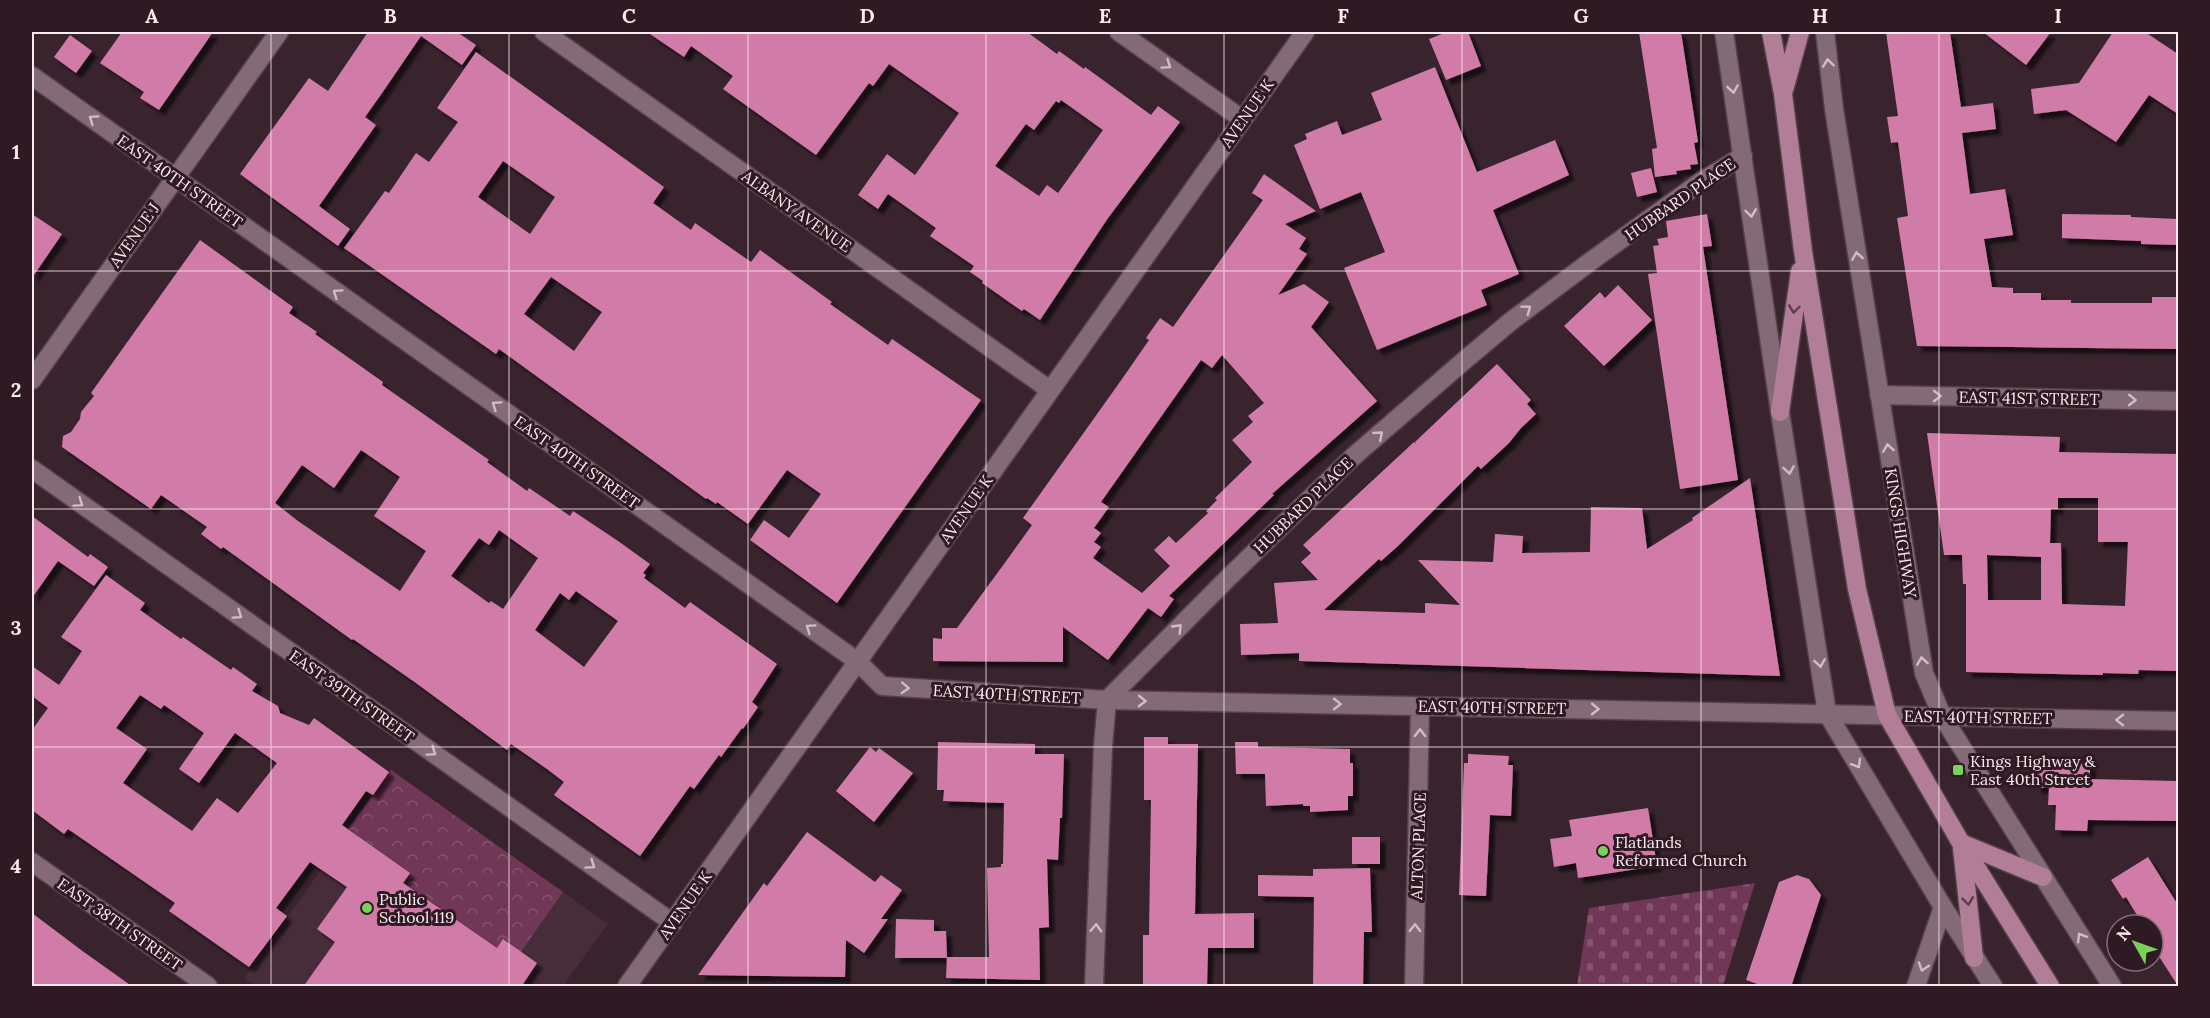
<svg xmlns="http://www.w3.org/2000/svg" width="2210" height="1018" viewBox="0 0 2210 1018" font-family="Lora,serif">
<defs>
<pattern id="cemetery-stones" width="16" height="16" patternUnits="userSpaceOnUse" patternTransform="scale(1.5)"><rect width="16" height="16" fill="#713756"/><path d="M2 7V4a2 2 0 0 1 4 0v3zM10 15v-3a2 2 0 0 1 4 0v3z" fill="#86546f"/></pattern>
<pattern id="park-crowns" width="20" height="18" patternUnits="userSpaceOnUse" patternTransform="scale(1.5)"><rect width="20" height="18" fill="#713756"/><path d="M2 6a3 3 0 1 1 6 0M12 15a3 3 0 1 1 6 0" fill="none" stroke="#86546f"/></pattern>
<filter id="shadow"><feDropShadow dx="5.5" dy="5.5" stdDeviation="1.5" flood-color="#0009"/></filter>
</defs>
<rect width="100%" height="100%" fill="#39242e"/>
<path fill="#472c3a" d="M349,830L410,873L497,948L503,939L522,951L563,892L608,924L563,986H255L244,979Z"/>
<path fill="url(#cemetery-stones)" d="M1755,883L1723,986H1577L1589,908Z"/>
<path fill="url(#park-crowns)" d="M391,770L563,892L521,952L504,939L497,948L403,883L409,873L348,829Z"/>
<path fill="#d17ca8" fill-rule="evenodd" filter="url(#shadow)" d="M122,32H213L159,110L140,98L144,92L100,63Z
M368,32H457L476,45L462,65L421,36L380,96L365,117L376,125L319,206L350,229L338,246L240,174L309,78L328,91Z
M647,32H1027L1057,54L1059,51L1084,69L1085,67L1151,115L1158,106L1180,122L1108,218L1040,320L1024,309L1022,311L982,283L983,281L970,272L974,266L930,236L936,228L888,194L878,209L858,195L887,154L915,175L959,113L889,64L873,86L869,83L816,155L723,89L733,76L691,46L684,57ZM1061,100L1103,130L1058,193L1047,185L1039,196L995,166L1026,124L1034,130L1056,101L1059,103Z
M1447,32H1468L1481,66L1446,80L1429,39Z
M1639,32H1681L1698,142L1694,143L1698,164L1690,165L1691,169L1676,171L1677,174L1655,177L1652,149L1657,148Z
M1886,32H1950L1961,107L1993,103L1996,129L1962,133L1970,194L2005,189L2013,235L1984,239L1992,287L2013,288V293H2041V300H2071V303H2152V297H2178V349L1917,346L1897,218L1908,216L1898,142L1891,143L1887,117L1898,116Z
M1983,32H2051L2026,65Z
M2113,32H2145L2178,54V114L2149,95L2116,142L2066,110L2034,114L2031,89L2079,83Z
M70,35L92,51L76,73L54,57Z
M476,52L664,187L653,203L691,230L695,223L751,262L760,250L832,302L830,304L888,345L892,339L981,400L837,603L750,540L764,520L789,538L821,494L787,470L748,524L717,502L716,504L707,498L706,499L499,349L496,354L344,248L385,191L389,193L416,153L429,162L458,122L437,108ZM503,161L555,197L530,234L478,197ZM551,277L602,312L574,351L524,314Z
M1435,67L1477,172L1555,140L1569,175L1493,210L1519,274L1481,290L1487,305L1377,350L1344,268L1385,252L1361,192L1320,209L1294,145L1307,139L1305,134L1337,121L1342,135L1382,120L1371,93Z
M1651,168L1657,192L1637,197L1631,173Z
M1264,174L1316,211L1285,224L1306,238L1299,249L1307,254L1278,295L1304,284L1329,302L1311,327L1377,401L1272,494L1274,495L1169,596L1174,599L1161,617L1148,608L1108,660L1063,627V662L933,661V638L942,639V628H957L1004,564L1032,525L1023,518L1122,379L1149,340L1146,338L1160,318L1173,327L1263,200L1252,193ZM1222,355L1264,403L1248,416L1253,422L1232,440L1252,462L1215,498L1217,500L1206,511L1208,513L1176,543L1169,536L1154,550L1170,566L1142,593L1093,558L1101,547L1094,542L1101,533L1094,528L1109,507L1101,502L1201,360L1212,368Z
M32,214L62,234L32,278Z
M1707,214L1712,246L1703,247L1738,480L1680,489L1648,274L1657,273L1653,246L1659,245L1657,239L1668,237L1666,221Z
M2062,214L2131,215V217L2178,219V245L2141,244V241L2062,238Z
M200,240L293,307L289,313L317,332L315,334L383,382L382,385L489,460L487,462L527,491L529,488L570,516L573,511L618,541L650,564L643,573L646,575L644,578L685,608L690,602L777,664L752,702L758,707L743,729L742,728L721,757L719,755L694,789L690,786L640,856L554,795L564,782L547,769L511,744L507,750L416,683L353,639L352,640L223,547L221,549L201,534L207,527L161,495L151,509L62,447L63,436L71,432L80,419L81,412L94,396L91,393ZM361,450L400,477L374,516L426,551L400,591L298,521L275,503L302,465L334,488ZM499,530L538,558L503,609L491,601L489,603L451,576L479,538L489,545ZM576,591L618,621L584,667L535,630L560,593L569,600Z
M1618,285L1652,320L1604,366L1564,326L1600,292L1605,298Z
M1497,364L1531,400L1527,404L1536,414L1521,428L1509,443L1481,469L1478,466L1398,546L1381,561L1379,559L1324,610L1425,613V603L1460,605L1418,560L1493,562L1495,534L1523,536L1522,553L1590,552L1591,507L1642,508L1647,549L1693,520L1692,518L1750,478L1780,676L1299,661V653L1241,655L1240,624L1278,623L1274,583L1318,580L1301,562L1311,553L1303,545L1414,442L1416,444L1415,442Z
M1927,433L2060,437L2059,452L2178,454V671L2139,670L2138,674L2103,673V675L1966,672V584H1963L1962,555H1944ZM2058,498H2098V542H2128L2125,606L2062,604L2061,543H2050L2051,509H2058ZM1987,555L2041,557V600H1988Z
M32,516L88,557L90,554L108,567L94,586L58,561L32,598Z
M106,575L145,603L140,610L181,639L183,637L231,670L233,667L257,684L252,691L278,706L280,713L309,725L314,718L389,772L373,795L366,791L342,825L410,873L403,883L497,948L503,939L537,963L521,987H303L335,942L317,929L347,887L310,862L276,908L287,916L249,967L169,911L175,903L68,829L64,834L32,810V730L48,708L32,696V666L59,685L82,651L61,637ZM140,695L161,709L164,705L204,733L179,769L199,783L235,733L277,763L238,813L217,798L192,831L123,783L147,749L116,728Z
M1144,737H1168V744H1198L1195,914L1254,913V948H1208L1207,987H1143V935H1149L1151,800H1144Z
M938,742L1035,744V754H1064L1062,818H1060L1058,860L1047,859L1049,927L1039,928L1040,980L946,978L947,957H989L987,868L1001,867V864H1003L1004,803L943,801L944,790H937Z
M1235,742H1258V747L1350,749V763H1353V796H1348V810L1310,812V806H1303V804L1266,806L1265,774H1236Z
M870,747L876,752L879,748L913,773L874,822L836,791Z
M1468,754L1509,756L1508,765H1513L1511,816L1490,815L1486,896L1459,895L1464,763H1468Z
M2037,762L2090,764V779L2178,781V821L2088,820L2087,831L2055,830L2056,805H2048L2049,788H2036Z
M1648,808L1657,866L1578,878L1576,863L1554,867L1550,839L1572,836L1569,820Z
M807,832L875,882L881,875L902,890L881,919H888L864,953L846,940L845,977L698,975L764,883L767,886Z
M1352,837H1380V864H1352Z
M2148,857L2178,905V986L2153,947V925H2143L2126,897L2123,899L2111,880Z
M1370,868L1372,932H1364L1363,987H1313L1314,897L1258,896V875L1313,876V869Z
M1797,875L1809,879L1821,895L1791,987H1766L1746,980L1779,882Z
M32,913L81,950L133,987H32Z
M896,919L934,920V931H946L947,958H895Z"/>
<g fill="none" stroke-linecap="round" stroke-linejoin="round">
<defs>
<path id="minor" d="M544,32L1050,390
M1119,32L1242,119
M32,76L857,661L882,686L1107,700L2178,721
M32,380L279,32
M1879,395L2178,401
M32,469L673,923
M32,862L208,986
M1094,986L1103,746L1107,700L1228,578L1354,456L1466,359L1510,322L1587,264L1699,183L1743,156
M1414,986L1420,706
M1916,986L1943,907"/>
<path id="tertiary" d="M1724,32L1780,412L1827,713L1943,907L1993,986
M1825,32L1834,109L1924,673L1942,716L2112,986
M627,986L1305,32"/>
<path id="primary" d="M1771,32L1783,94L1803,251L1857,589L1887,715L1961,843L2050,986
M1784,90L1800,32
M1780,412L1800,271
M1961,843L2043,877
M1962,848L1974,958"/>
</defs>
<use href="#minor" stroke="#53414a" stroke-width="21"/>
<use href="#tertiary" stroke="#53414a" stroke-width="21"/>
<use href="#primary" stroke="#53414a" stroke-width="21"/>
<use href="#minor" stroke="#846a76" stroke-width="18"/>
<use href="#tertiary" stroke="#846a76" stroke-width="18"/>
<use href="#primary" stroke="#b27d97" stroke-width="18"/>
</g>
<defs><path id="oneway-chevron" d="M-2-3.5L2.5 0L-2 3.5" fill="none" stroke-width="1.6" stroke-linecap="round" stroke-linejoin="round" transform="scale(1.5)"/></defs>
<g stroke="#d0bdc5">
<use href="#oneway-chevron" transform="translate(1828 63) rotate(-97)"/>
<use href="#oneway-chevron" transform="translate(1167 65) rotate(35)"/>
<use href="#oneway-chevron" transform="translate(1733 89) rotate(81)"/>
<use href="#oneway-chevron" transform="translate(93 119) rotate(-145)"/>
<use href="#oneway-chevron" transform="translate(1751 213) rotate(82)"/>
<use href="#oneway-chevron" transform="translate(1857 256) rotate(-99)"/>
<use href="#oneway-chevron" transform="translate(337 293) rotate(-145)"/>
<use href="#oneway-chevron" transform="translate(1527 309) rotate(-37)"/>
<use href="#oneway-chevron" transform="translate(1937 396) rotate(1)"/>
<use href="#oneway-chevron" transform="translate(2132 400) rotate(1)"/>
<use href="#oneway-chevron" transform="translate(496 405) rotate(-145)"/>
<use href="#oneway-chevron" transform="translate(1379 435) rotate(-41)"/>
<use href="#oneway-chevron" transform="translate(1888 448) rotate(-99)"/>
<use href="#oneway-chevron" transform="translate(1789 470) rotate(81)"/>
<use href="#oneway-chevron" transform="translate(79 503) rotate(35)"/>
<use href="#oneway-chevron" transform="translate(238 615) rotate(35)"/>
<use href="#oneway-chevron" transform="translate(810 628) rotate(-145)"/>
<use href="#oneway-chevron" transform="translate(1178 628) rotate(-46)"/>
<use href="#oneway-chevron" transform="translate(1922 661) rotate(-99)"/>
<use href="#oneway-chevron" transform="translate(1820 663) rotate(81)"/>
<use href="#oneway-chevron" transform="translate(905 688) rotate(3)"/>
<use href="#oneway-chevron" transform="translate(1142 701) rotate(1)"/>
<use href="#oneway-chevron" transform="translate(1337 704) rotate(1)"/>
<use href="#oneway-chevron" transform="translate(1595 709) rotate(1)"/>
<use href="#oneway-chevron" transform="translate(2120 720) rotate(-179)"/>
<use href="#oneway-chevron" transform="translate(1420 733) rotate(-90)"/>
<use href="#oneway-chevron" transform="translate(432 752) rotate(35)"/>
<use href="#oneway-chevron" transform="translate(1857 764) rotate(59)"/>
<use href="#oneway-chevron" transform="translate(591 865) rotate(35)"/>
<use href="#oneway-chevron" transform="translate(1096 928) rotate(-88)"/>
<use href="#oneway-chevron" transform="translate(1415 928) rotate(-89)"/>
<use href="#oneway-chevron" transform="translate(2081 937) rotate(-122)"/>
<use href="#oneway-chevron" transform="translate(1923 967) rotate(108)"/>
</g>
<g stroke="#5d3d4c">
<use href="#oneway-chevron" transform="translate(1794 309) rotate(98)"/>
<use href="#oneway-chevron" transform="translate(1968 901) rotate(83)"/>
</g>
<path fill="none" stroke="#f9eaf0" stroke-width="1.5" stroke-opacity="0.55" d="M271,32V986M509,32V986M748,32V986M986,32V986M1224,32V986M1462,32V986M1701,32V986M1939,32V986M32,271H2178M32,509H2178M32,747H2178"/>
<g fill="#78d158" stroke="#2f1a24" stroke-width="2">
<rect x="1952" y="764" width="12" height="12" rx="3"/>
<circle cx="1603" cy="851" r="6"/>
<circle cx="367" cy="908" r="6"/>
</g>
<g text-anchor="middle" stroke-width="6" stroke-linejoin="round" paint-order="stroke">
<g font-size="16" fill="#f9eaf0" stroke="#2f1a24">
<text transform="translate(1247 113) rotate(-55)" y="6">AVENUE K</text>
<text transform="translate(180 181) rotate(35)" y="6">EAST 40TH STREET</text>
<text transform="translate(1680 199) rotate(-35)" y="6">HUBBARD PLACE</text>
<text transform="translate(797 211) rotate(35)" y="6">ALBANY AVENUE</text>
<text transform="translate(134 235) rotate(-55)" y="6">AVENUE J</text>
<text transform="translate(2029 398) rotate(1)" y="6">EAST 41ST STREET</text>
<text transform="translate(577 462) rotate(35)" y="6">EAST 40TH STREET</text>
<text transform="translate(1303 505) rotate(-44)" y="6">HUBBARD PLACE</text>
<text transform="translate(966 509) rotate(-55)" y="6">AVENUE K</text>
<text transform="translate(1901 533) rotate(81)" y="6">KINGS HIGHWAY</text>
<text transform="translate(1007 694) rotate(3)" y="6">EAST 40TH STREET</text>
<text transform="translate(352 696) rotate(35)" y="6">EAST 39TH STREET</text>
<text transform="translate(1492 707) rotate(1)" y="6">EAST 40TH STREET</text>
<text transform="translate(1978 717) rotate(1)" y="6">EAST 40TH STREET</text>
<text transform="translate(1418 846) rotate(-88)" y="6">ALTON PLACE</text>
<text transform="translate(685 905) rotate(-55)" y="6">AVENUE K</text>
<text transform="translate(120 924) rotate(35)" y="6">EAST 38TH STREET</text>
</g>
<g font-size="16" fill="#f9eaf0" stroke="#2f1a24" text-anchor="start">
<text x="1970" y="767">Kings Highway &amp;<tspan x="1970" dy="18">East 40th Street</tspan></text>
<text x="1615" y="848">Flatlands<tspan x="1615" dy="18">Reformed Church</tspan></text>
<text x="379" y="905">Public<tspan x="379" dy="18">School 119</tspan></text>
</g>
</g>
<rect width="2210" height="1018" fill="none" stroke="#2f1a24" stroke-width="66"/>
<g transform="translate(2135 943) rotate(310)"><circle r="28" fill="#2f1a24" stroke="#806d76" stroke-width="1.5"/>
<path d="M0-4.5L10 22L0 15L-10 22Z" fill="#78d158"/>
<text y="-9" font-size="16" font-weight="bold" text-anchor="middle" fill="#f9eaf0">N</text>
</g>
<rect x="33" y="33" width="2144" height="952" fill="none" stroke="#f9eaf0" stroke-width="2"/>
<g font-size="20" text-anchor="middle" font-weight="bold" fill="#f9eaf0">
<text x="152" y="23">A</text>
<text x="390" y="23">B</text>
<text x="629" y="23">C</text>
<text x="867" y="23">D</text>
<text x="1105" y="23">E</text>
<text x="1343" y="23">F</text>
<text x="1581" y="23">G</text>
<text x="1820" y="23">H</text>
<text x="2058" y="23">I</text>
<text x="16" y="159">1</text>
<text x="16" y="397">2</text>
<text x="16" y="635">3</text>
<text x="16" y="873">4</text>
</g>
</svg>
